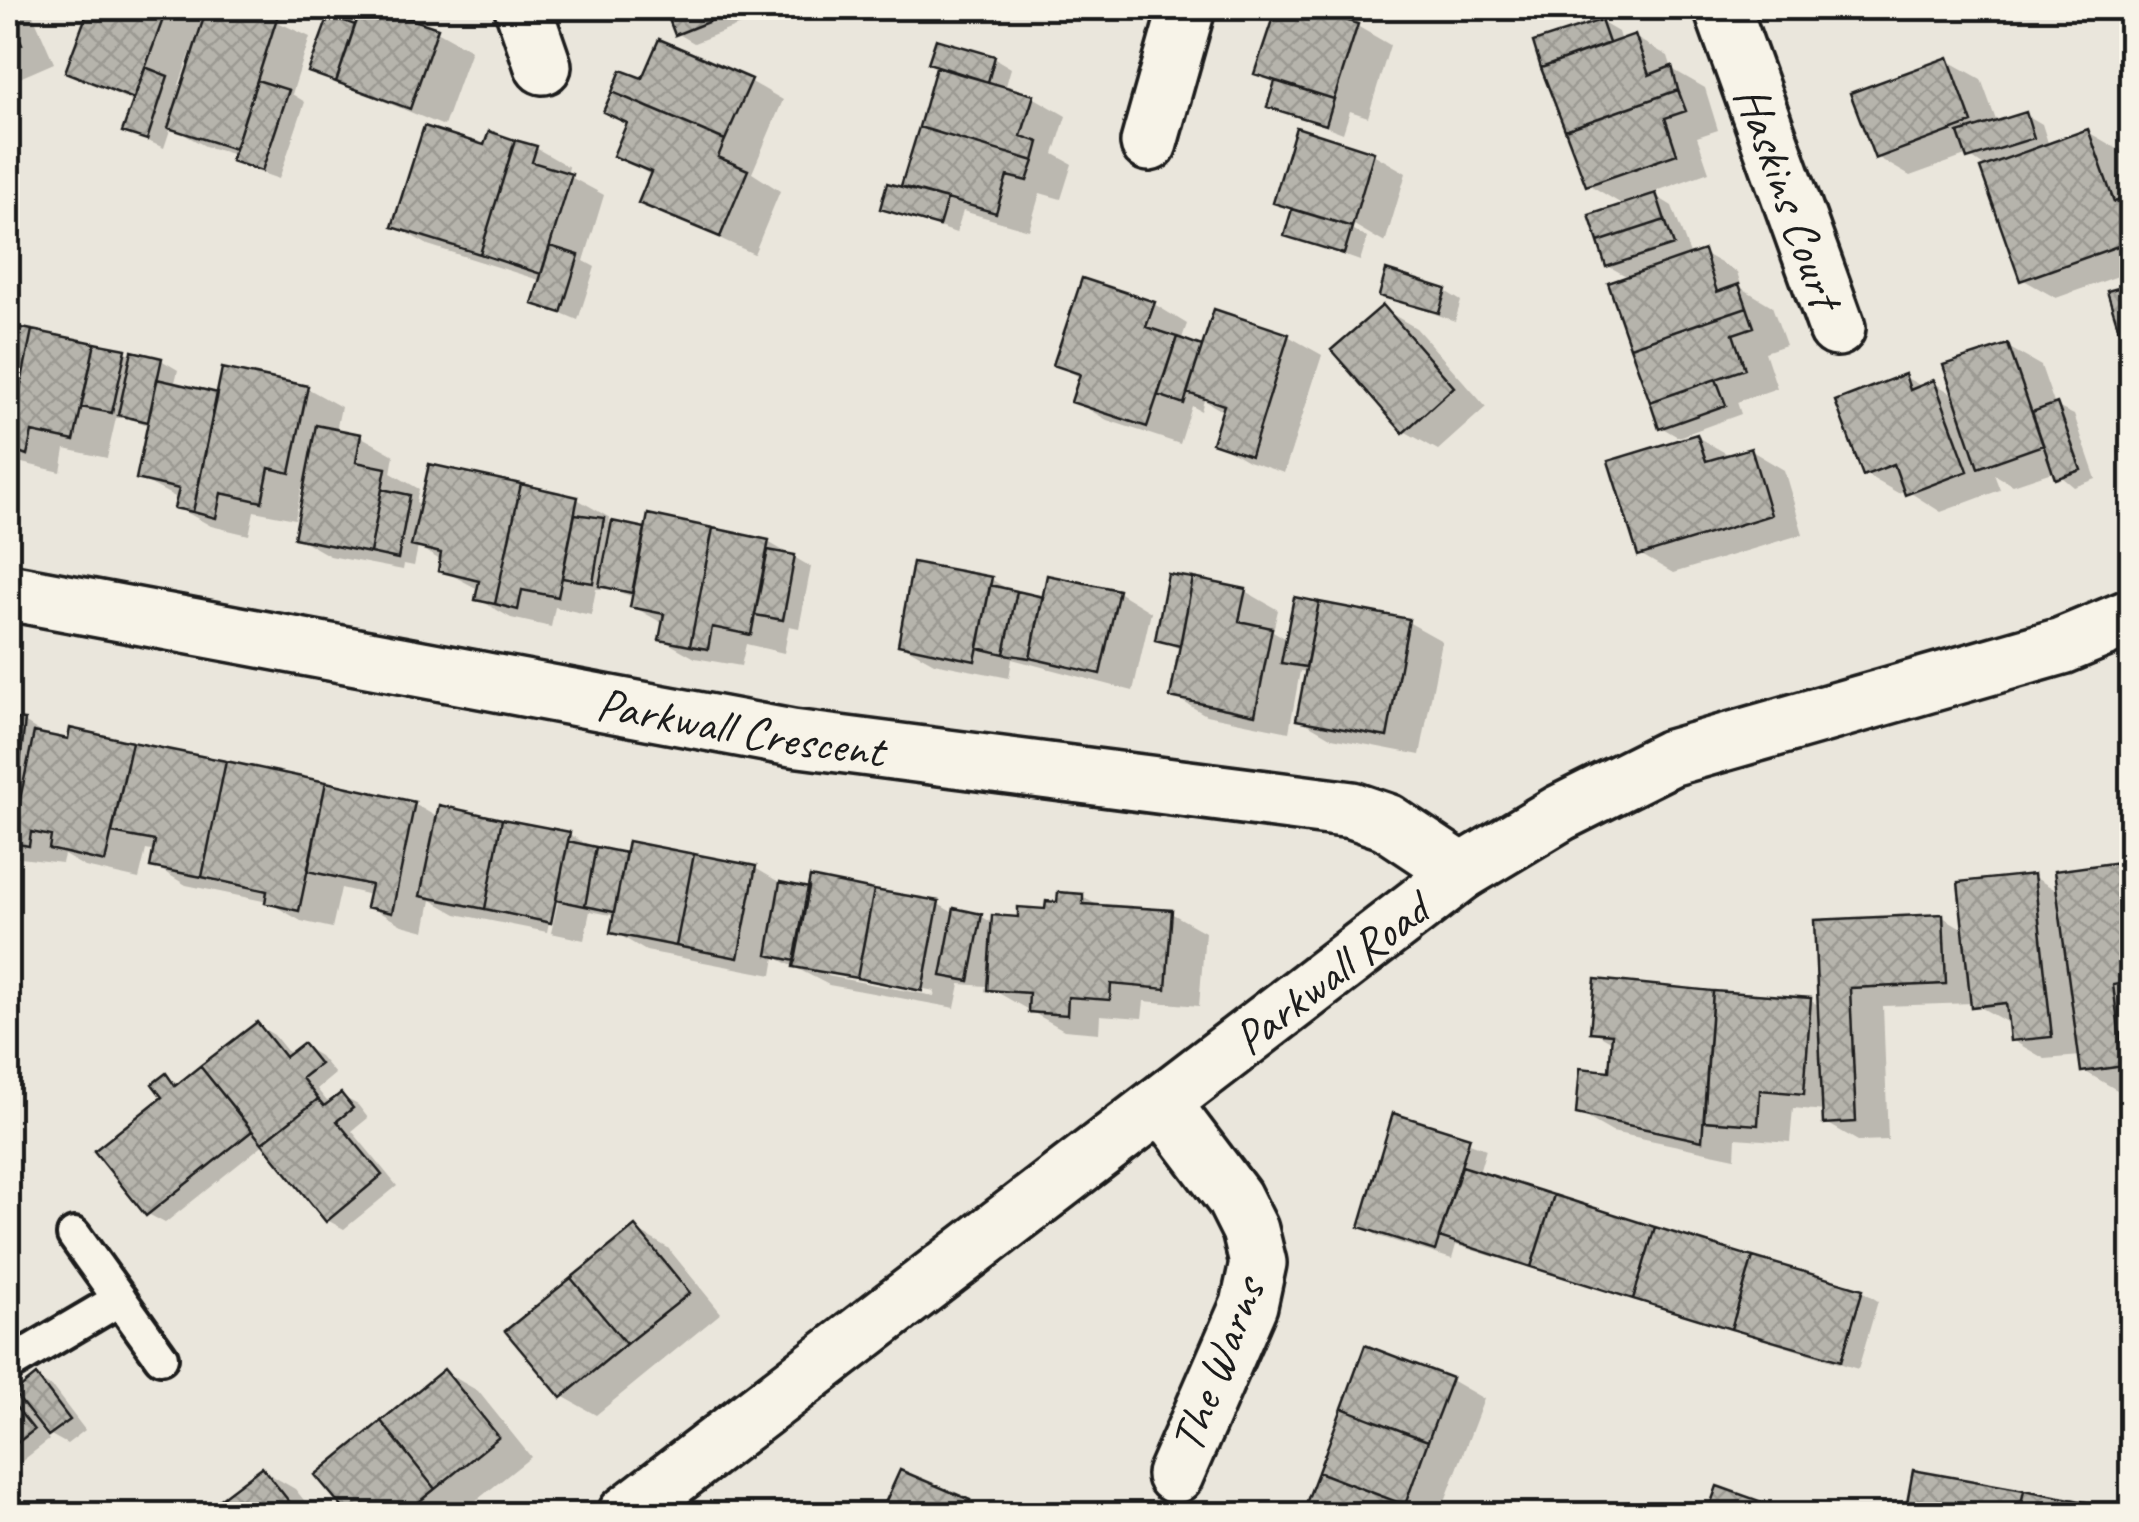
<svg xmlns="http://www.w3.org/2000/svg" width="2139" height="1522" viewBox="0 0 2139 1522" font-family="Caveat,sans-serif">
<defs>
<pattern id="building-cross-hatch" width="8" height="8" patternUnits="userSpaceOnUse" patternTransform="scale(2.5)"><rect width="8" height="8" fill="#b6b4ac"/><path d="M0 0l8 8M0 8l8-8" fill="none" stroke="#9c9a93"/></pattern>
</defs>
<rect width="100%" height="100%" fill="#eae6dc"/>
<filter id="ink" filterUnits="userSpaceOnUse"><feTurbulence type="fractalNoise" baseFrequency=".01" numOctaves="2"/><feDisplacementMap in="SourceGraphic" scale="20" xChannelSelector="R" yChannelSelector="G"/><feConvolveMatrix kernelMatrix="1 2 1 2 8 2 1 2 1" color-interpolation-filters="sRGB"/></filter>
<g filter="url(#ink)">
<path fill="#0003" fill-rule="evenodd" d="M8,8H30L54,63L8,83Z
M92,8H183L206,20L210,8H247L310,37L292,94L305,102L279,179L250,169L234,160L235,155L205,146L171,127L164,148L125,131L135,103L68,71ZM191,51L195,53L184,88L179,85Z
M364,8L437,31L471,50L444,126L311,71L330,18L357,29Z
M666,8H743L748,22L694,43L677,33Z
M1278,8H1299L1357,26L1390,45L1368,117L1350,111L1343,133L1270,105L1276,84L1257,73Z
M1775,8H1818L1790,17Z
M1838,8H1876L1878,12L1855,19Z
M1601,22L1618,32L1621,42L1634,37L1668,56L1672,69L1705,88L1718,130L1697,137L1709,172L1651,193L1672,206L1691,257L1703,253L1737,272L1742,288L1772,306L1786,345L1765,352L1777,388L1737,402L1741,414L1678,437L1661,427L1630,278L1608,266L1625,206L1588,184L1543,67Z
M994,58L1011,68L1005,89L1033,97L1066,116L1054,154L1072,164L1061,199L1040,193L1029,230L963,211L956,233L883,207L914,191L904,185L939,67L931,62Z
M1947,60L1981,79L1997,123L2025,114L2042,124L2049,146L2088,132L2121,151L2132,180V271L2056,298L2022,279L1987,168L1968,155L1910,176L1877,157Z
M750,81L783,100L752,173L780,191L754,254L641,202L652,176L616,155L629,124L606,111L644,82Z
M536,148L569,167L567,175L604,195L584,261L595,267L578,320L535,302L542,281L428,245L395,226L486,149Z
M1373,154L1406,173L1385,243L1342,218L1339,222L1367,238L1360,261L1287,235L1294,212L1276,202Z
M1445,291L1461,301L1455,321L1382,295Z
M1154,304L1187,324L1181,341L1204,350L1216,313L1288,336L1322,355L1284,473L1248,461L1215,442L1224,412L1204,400L1201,411L1192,406L1180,444L1107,420L1074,401L1081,378L1056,364Z
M1383,309L1416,328L1486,407L1438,450L1404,431Z
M8,327L161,360L178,370L174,386L220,396L307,388L341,407L336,431L360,436L394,455L391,473L419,489L416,502L422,505L577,499L610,518L609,523L647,532L768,542L811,567L799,628L789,626L784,653L746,644L741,666L695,658L661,639L664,624L632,606L634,597L609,589H596L591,615L555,607L551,627L511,618L478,599L480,590L440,569L442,561L418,547L414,566L404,564L403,570L330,556L297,537L307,487L302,486L295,519L254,511L249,535L211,526L177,507L179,499L139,478L150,426L129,418H116L107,458L65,449L61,472L22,463L8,454Z
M2008,347L2041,366L2055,406L2074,415L2096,479L2074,487L2055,471L2013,485L1994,474L2000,490L1941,512L1906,490L1898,493L1865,474L1905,377L1923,387L1934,383L1956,396Z
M1697,437L1731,456L1750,450L1784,470L1803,534L1673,573L1640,554Z
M991,579L1014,593L1045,601L1118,592L1151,612L1133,691L1012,659L1009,678L934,663L900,644Z
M1245,591L1278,610L1273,631L1288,640L1296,600L1408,622L1442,641L1420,755L1332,738L1299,719L1308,672L1300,671L1289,732L1206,715L1173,696L1182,650L1157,639Z
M8,720L24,722L52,739L70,742L72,731L414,804L437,817L569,834L595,849L628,855L755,868L786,886L938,904L955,914L981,916L994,924L1047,911L1083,897L1102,908L1171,913L1205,932L1199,1006L1144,1001L1142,1018L1100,1015L1099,1033L1064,1030L986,986L960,984L955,1008L829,985L775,957L772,975L646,951L613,931L616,916L590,911L584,940L551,933L559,897H554L547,932L456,914L431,900L425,931L402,925L368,906L371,895L341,888L332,928L301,921L268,902L186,885L153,865L156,852L146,850L139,879L85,867L64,855L62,863L12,857L8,854ZM828,971L935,991L934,996L828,976Z
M2126,864L2132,867V1088L2117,1090L2084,1071L2081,1056L2045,1059L2012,1040L2010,1024L1973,1003L1883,1006L1888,1140L1858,1141L1825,1122V1111L1793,1108L1790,1142L1736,1138L1735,1158L1612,1132L1579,1113L1611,1073L1614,1043L1592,1030L1597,981L1811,1001L1820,1006L1943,917L1965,930L2034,877L2059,892Z
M257,1025L274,1035L291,1056L303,1046L320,1056L335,1074L317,1089L330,1105L341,1096L358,1105L368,1118L352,1131L397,1186L344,1229L327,1220L265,1143L165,1223L148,1214L166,1076L181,1085Z
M1395,1116L1486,1149L1479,1173L1862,1291L1878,1301L1858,1369L1456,1245L1452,1259L1378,1236L1362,1226Z
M635,1229L668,1248L721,1313L596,1415L562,1396Z
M1366,1349L1451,1380L1484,1399L1440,1514H1304Z
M445,1372L478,1391L531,1457L459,1514H351L318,1475Z
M37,1378L53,1388L85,1430L67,1444L40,1429L49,1440L8,1472V1392L24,1402Z
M262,1470L295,1489L315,1514H204Z
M901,1473L968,1502L990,1514H883Z
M1915,1473L2132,1513V1514H1908Z"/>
<path fill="url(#building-cross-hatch)" stroke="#1c1c1c" stroke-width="2.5" d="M89,8H167L134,99L65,72Z
M207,8H255L278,15L235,149L168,128Z
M361,8H378L438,28L410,109L336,82Z
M670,8H731L733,12L675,35L665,9Z
M1276,8H1307L1358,24L1334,99L1254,74Z
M8,10L22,44L8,50Z
M329,15L355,25L336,82L308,72Z
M1601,20L1609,43L1541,68L1533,42Z
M1635,34L1649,75L1672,66L1678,90L1565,130L1541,68Z
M659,39L752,79L725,140L612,92L621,70L642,78Z
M936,39L995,56L988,82L928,63Z
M1948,57L1972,123L1875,159L1850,93Z
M145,67L168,76L147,140L122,132Z
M936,67L1034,95L1021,136L1039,142L1034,161L919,127Z
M257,80L289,90L262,171L231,161Z
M1275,81L1334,99L1326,125L1267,107Z
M1678,90L1686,111L1665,118L1677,154L1586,186L1565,130Z
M612,92L725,140L718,157L748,170L720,237L638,203L651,172L613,156L627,123L603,112Z
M2026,112L2034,138L1967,159L1958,133Z
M424,126L484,145L489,131L515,140L480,254L392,227Z
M919,127L1034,161L1027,181L1007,176L996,213L901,186Z
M1296,127L1374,152L1352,227L1273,203Z
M2088,129L2114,202L2132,196V241L2020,281L1980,168Z
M515,140L537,146L532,162L572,174L541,274L480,254Z
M887,183L947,199L939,226L880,209Z
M1656,193L1665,220L1598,242L1589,215Z
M1292,209L1352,227L1344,254L1284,236Z
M1665,220L1674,245L1606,267L1598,242Z
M550,246L579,255L561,313L532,304Z
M1704,250L1717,292L1739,284L1747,307L1630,347L1608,283Z
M1386,270L1446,289L1439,313L1379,296Z
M1082,278L1155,302L1146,327L1177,337L1147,427L1071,402L1080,374L1053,365Z
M2132,284V372L2107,291Z
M1383,305L1454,387L1403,433L1331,350Z
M1747,307L1754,327L1733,334L1745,369L1650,402L1630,347Z
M1214,309L1289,334L1251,456L1212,443L1224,405L1187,393Z
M8,325L32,330L8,448Z
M32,330L95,343L74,441L32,432L27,455L8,448Z
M1177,337L1202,346L1184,404L1158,395Z
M95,343L126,349L112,413L81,407Z
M2008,344L2043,445L1978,468L1943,365Z
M132,351L162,358L148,422L118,415Z
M222,368L308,386L290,473L269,468L262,502L221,493L216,518L193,512Z
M1905,374L1910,390L1934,380L1968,471L1905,495L1894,464L1863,476L1835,401Z
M157,379L218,393L193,512L174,508L179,489L136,479Z
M1716,379L1726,405L1659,429L1650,402Z
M2057,403L2081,470L2055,479L2032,412Z
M316,425L361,434L356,462L386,468L370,553L294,538Z
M1697,434L1706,461L1751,448L1771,515L1638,556L1608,461Z
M429,464L521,484L495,604L475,600L479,581L438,571L441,553L411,546Z
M521,484L578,497L558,597L522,590L518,610L495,604Z
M382,489L410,495L398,559L370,553Z
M575,514L604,518L593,583L562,578Z
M648,514L713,528L690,646L659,640L664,614L630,607Z
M612,521L645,528L632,593L599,586Z
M713,528L769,540L751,635L712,627L708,649L690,646Z
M768,550L795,555L783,620L755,615Z
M913,562L992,577L975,661L898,645Z
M1168,574L1193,578L1180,646L1155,640Z
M1047,575L1119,590L1100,674L1030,658Z
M1193,578L1246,589L1239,621L1272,628L1255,715L1170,697Z
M990,585L1017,591L1004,654L978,648Z
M1017,591L1043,597L1030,658L1004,654Z
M1294,597L1319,602L1306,667L1281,663Z
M1319,602L1409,619L1387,737L1296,720Z
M8,718L25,720L11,843L8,842Z
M70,728L132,742L105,862L49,849L51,836L31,832L29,846L11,843L34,732L68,739Z
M132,742L226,761L202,877L150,867L155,841L112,833Z
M226,761L326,782L299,911L265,903L267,891L202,877Z
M326,782L415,802L392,913L366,907L371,885L308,871Z
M439,805L502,819L485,909L420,896Z
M502,819L570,832L551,923L485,909Z
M568,841L596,847L585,906L556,900Z
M628,841L694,854L676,946L610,933Z
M596,847L626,853L614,912L585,906Z
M694,854L756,866L738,958L676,946Z
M2127,861L2132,982L2113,985L2124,1066L2081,1072L2054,871Z
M2034,874L2052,1037L2010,1041L2006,1003L1971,1007L1958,882Z
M810,877L874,890L857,978L793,967Z
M780,882L809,888L795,961L767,955Z
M874,890L939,901L922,991L857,978Z
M1058,892L1083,894V904L1172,910L1166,989L1111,984L1110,1000L1068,997L1067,1015L1028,1012L1029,993L987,990L992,915L1018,917V907L1045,909L1046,901L1057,902Z
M954,908L982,914L969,981L941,976Z
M1943,914L1946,984L1850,988L1856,1122L1823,1124L1814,920Z
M1595,979L1713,991L1702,1141L1576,1114L1580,1068L1609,1071L1612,1034L1590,1032Z
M1713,991L1811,998L1804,1094L1760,1090L1758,1125L1704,1121Z
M257,1022L285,1057L303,1043L320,1064L302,1078L318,1099L262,1143L200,1066Z
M200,1066L252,1131L146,1216L94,1151L162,1097L152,1084L166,1073L175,1086Z
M341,1093L353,1108L337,1121L382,1175L326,1222L262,1143L318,1099L324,1106Z
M1393,1113L1470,1137L1435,1251L1359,1227Z
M1462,1166L1554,1195L1531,1267L1439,1237Z
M1554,1195L1655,1227L1633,1299L1531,1267Z
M635,1226L690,1293L626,1344L571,1278Z
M1655,1227L1753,1257L1731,1329L1633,1299Z
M1753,1257L1863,1289L1841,1361L1731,1329Z
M571,1278L626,1344L561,1398L505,1331Z
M1365,1345L1452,1378L1428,1441L1342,1408Z
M444,1369L499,1437L435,1489L381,1421Z
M36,1375L70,1420L48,1436L14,1393Z
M8,1397L34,1430L8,1450Z
M1342,1408L1428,1441L1405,1505L1318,1472Z
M381,1421L435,1489L404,1514H348L315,1475Z
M262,1467L299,1514H200Z
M900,1470L970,1500L964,1514H880Z
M1913,1470L2024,1490L2019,1514H1905Z
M1318,1472L1405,1505L1401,1514H1302Z
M1717,1486L1796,1514H1707Z
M2024,1490L2132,1511V1514H2019Z"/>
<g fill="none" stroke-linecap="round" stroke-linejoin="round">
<defs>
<path id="service" d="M74,1235L161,1357
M8,1365L120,1299"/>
<g id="minor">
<path d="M523,8L543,66"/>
<path id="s1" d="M1722,8L1837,328"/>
<path d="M1149,143L1187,8"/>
<path id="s2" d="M8,592L792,738L1352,810L1387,822L1462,872"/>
<path d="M1163,1104L1234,1198L1250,1230L1258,1263L1249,1305L1175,1475"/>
</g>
<g id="tertiary">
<path id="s3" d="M626,1514L1462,872L1560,813L1670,758L2062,646L2132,617"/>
</g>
</defs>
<use href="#service" stroke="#1c1c1c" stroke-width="40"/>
<use href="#minor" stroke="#1c1c1c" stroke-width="62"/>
<use href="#tertiary" stroke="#1c1c1c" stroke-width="62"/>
<use href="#service" stroke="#f7f3e8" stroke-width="32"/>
<use href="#minor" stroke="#f7f3e8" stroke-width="55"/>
<use href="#tertiary" stroke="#f7f3e8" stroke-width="55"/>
</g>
</g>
<g text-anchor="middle" stroke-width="8" stroke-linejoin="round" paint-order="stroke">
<g font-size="48" fill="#1c1c1c" stroke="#f7f3e8">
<text dy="17" stroke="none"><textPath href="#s1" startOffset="200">Haskins Court</textPath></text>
<text dy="17" stroke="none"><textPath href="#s2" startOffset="745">Parkwall Crescent</textPath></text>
<text dy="17" stroke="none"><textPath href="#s3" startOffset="888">Parkwall Road</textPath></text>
<text transform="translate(1216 1365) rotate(-69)" y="17">The Warns</text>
</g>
</g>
<rect width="2139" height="1522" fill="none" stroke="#f7f3e8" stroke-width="40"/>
<rect x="20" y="20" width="2099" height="1482" fill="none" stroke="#1c1c1c" stroke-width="4" filter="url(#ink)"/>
</svg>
